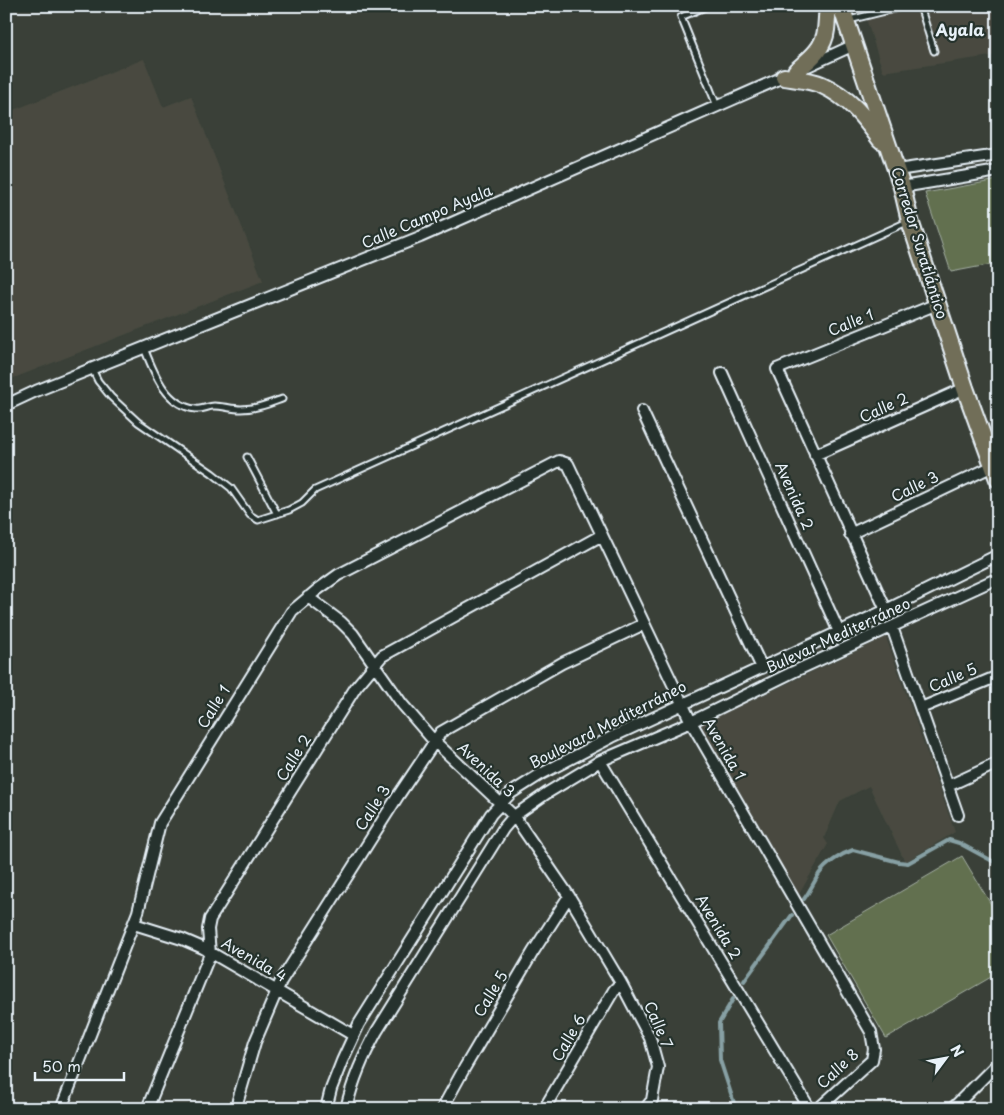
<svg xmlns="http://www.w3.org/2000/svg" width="1004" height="1115" viewBox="0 0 1004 1115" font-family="'Playpen Sans',sans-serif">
<rect width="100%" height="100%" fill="#3a4038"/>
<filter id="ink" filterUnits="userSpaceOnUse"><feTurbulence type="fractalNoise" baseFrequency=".02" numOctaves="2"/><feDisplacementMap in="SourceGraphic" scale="10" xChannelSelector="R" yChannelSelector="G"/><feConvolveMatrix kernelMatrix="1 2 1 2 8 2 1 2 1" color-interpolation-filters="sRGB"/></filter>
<g filter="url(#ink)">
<path fill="#484a40" d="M862,6H998V55L883,72Z
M144,59L163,107L191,96L263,281L6,381V113Z
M886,637L955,832L905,862L869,786L840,801L824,838L828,844L798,896L699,725Z"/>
<path fill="#626f50" stroke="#a5b0a4" d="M998,180V263L951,272L925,193Z
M962,856L998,916V973L886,1038L826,935Z"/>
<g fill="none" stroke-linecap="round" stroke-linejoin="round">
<path stroke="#87a0a4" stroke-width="4" d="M804,899C810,891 814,882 819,874C827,863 841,854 853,850L899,862L908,863L949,840L959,843L998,864
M744,981L792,915
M733,999L719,1023L720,1060L736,1109"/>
<defs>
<path id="lane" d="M707,6L681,17L717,106
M920,6L934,51
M849,20L906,6
M144,348C154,373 166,406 196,409C202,410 208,406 214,406C223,406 232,409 241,409C256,409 268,404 282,399
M92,369L98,381L111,397L138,422L212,473L231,488L250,515L258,520L289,510L302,503L315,490L907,222
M247,457L277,514"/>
<path id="street" d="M808,66L854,45
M897,170L998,155
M902,187L998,171
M722,373L839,632
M6,405L36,391L420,237L788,75
M642,411L762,668
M815,455L965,388
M850,534L993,466
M308,597L341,622L353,634L402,704L433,740L514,816L569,896L621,983L650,1038L658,1067L652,1100L645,1109
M886,610L777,369L937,304
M892,627L958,815
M921,708L998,676
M600,761L810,1109
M948,786L998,763
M134,924L182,939L203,948L353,1035
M61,1109L138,912L160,823L292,611L317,590L338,575L559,461L568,464L691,722L871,1032L874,1049L872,1060L818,1109
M147,1109L210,954L208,929L210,919L356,687L382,656L602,535
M237,1109L238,1100L255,1042L281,981L398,796L441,732L562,663L644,624
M326,1109L331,1089L342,1061L359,1024L491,814L511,793L541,774L612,737L886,610L998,555
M346,1109C353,1079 363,1057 377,1031L503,829L514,816L547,793L600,761L691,722L793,672L998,578
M442,1109L465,1067L533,952L569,896
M544,1109L614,990L621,983
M952,1109L998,1063"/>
<path id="primary" d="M841,6L902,187L910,221L965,388L998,479
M796,71C809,60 824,49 826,30C827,22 827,14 828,6
M784,77C796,79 811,80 822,85C850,98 863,116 881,140"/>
</defs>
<use href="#lane" stroke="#e8f1f8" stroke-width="9"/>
<use href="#street" stroke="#e8f1f8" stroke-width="14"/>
<use href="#primary" stroke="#e8f1f8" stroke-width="20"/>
<use href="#lane" stroke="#26332d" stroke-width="5"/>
<use href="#street" stroke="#26332d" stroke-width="10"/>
<use href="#primary" stroke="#716e59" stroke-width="16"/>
</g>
</g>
<g text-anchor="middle" stroke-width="4.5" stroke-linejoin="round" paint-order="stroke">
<g font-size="15" fill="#e8f1f8" stroke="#26332d">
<text transform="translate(427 217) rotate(-23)" y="5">Calle Campo Ayala</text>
<text transform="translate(919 243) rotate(73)" y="5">Corredor Suratlántico</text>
<text transform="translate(851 323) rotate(-22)" y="5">Calle 1</text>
<text transform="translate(884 408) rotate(-24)" y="5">Calle 2</text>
<text transform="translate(915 487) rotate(-26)" y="5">Calle 3</text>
<text transform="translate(794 496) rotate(66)" y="5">Avenida 2</text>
<text transform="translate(838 636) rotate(-25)" y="5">Bulevar Mediterráneo</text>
<text transform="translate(953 678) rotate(-23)" y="5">Calle 5</text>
<text transform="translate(214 707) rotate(-58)" y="5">Calle 1</text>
<text transform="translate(608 725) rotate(-27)" y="5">Boulevard Mediterráneo</text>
<text transform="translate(724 749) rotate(60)" y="5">Avenida 1</text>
<text transform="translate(294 758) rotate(-58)" y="5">Calle 2</text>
<text transform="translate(486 770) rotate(43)" y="5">Avenida 3</text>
<text transform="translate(373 808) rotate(-57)" y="5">Calle 3</text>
<text transform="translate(718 927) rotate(59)" y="5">Avenida 2</text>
<text transform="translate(254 960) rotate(30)" y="5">Avenida 4</text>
<text transform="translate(491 994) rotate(-59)" y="5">Calle 5</text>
<text transform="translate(658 1025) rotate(67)" y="5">Calle 7</text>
<text transform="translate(569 1038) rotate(-60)" y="5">Calle 6</text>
<text transform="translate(838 1069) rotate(-43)" y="5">Calle 8</text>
</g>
<g font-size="16" font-weight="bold" fill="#e8f1f8" stroke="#26332d">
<text x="960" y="36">Ayala</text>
</g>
</g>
<rect width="1004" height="1115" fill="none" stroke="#26332d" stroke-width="25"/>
<rect x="12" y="12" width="979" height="1090" fill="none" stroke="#e8f1f8" stroke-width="2" filter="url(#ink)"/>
<g transform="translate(946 1058) rotate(58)" stroke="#26332d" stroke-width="4" paint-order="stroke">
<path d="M0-4L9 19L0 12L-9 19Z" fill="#e8f1f8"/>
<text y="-8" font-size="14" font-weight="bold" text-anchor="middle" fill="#e8f1f8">N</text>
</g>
<path d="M35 1072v8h89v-8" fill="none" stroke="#e8f1f8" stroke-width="2.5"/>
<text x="42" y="1072" font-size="15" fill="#e8f1f8" stroke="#26332d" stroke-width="4" paint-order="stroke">50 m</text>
</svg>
